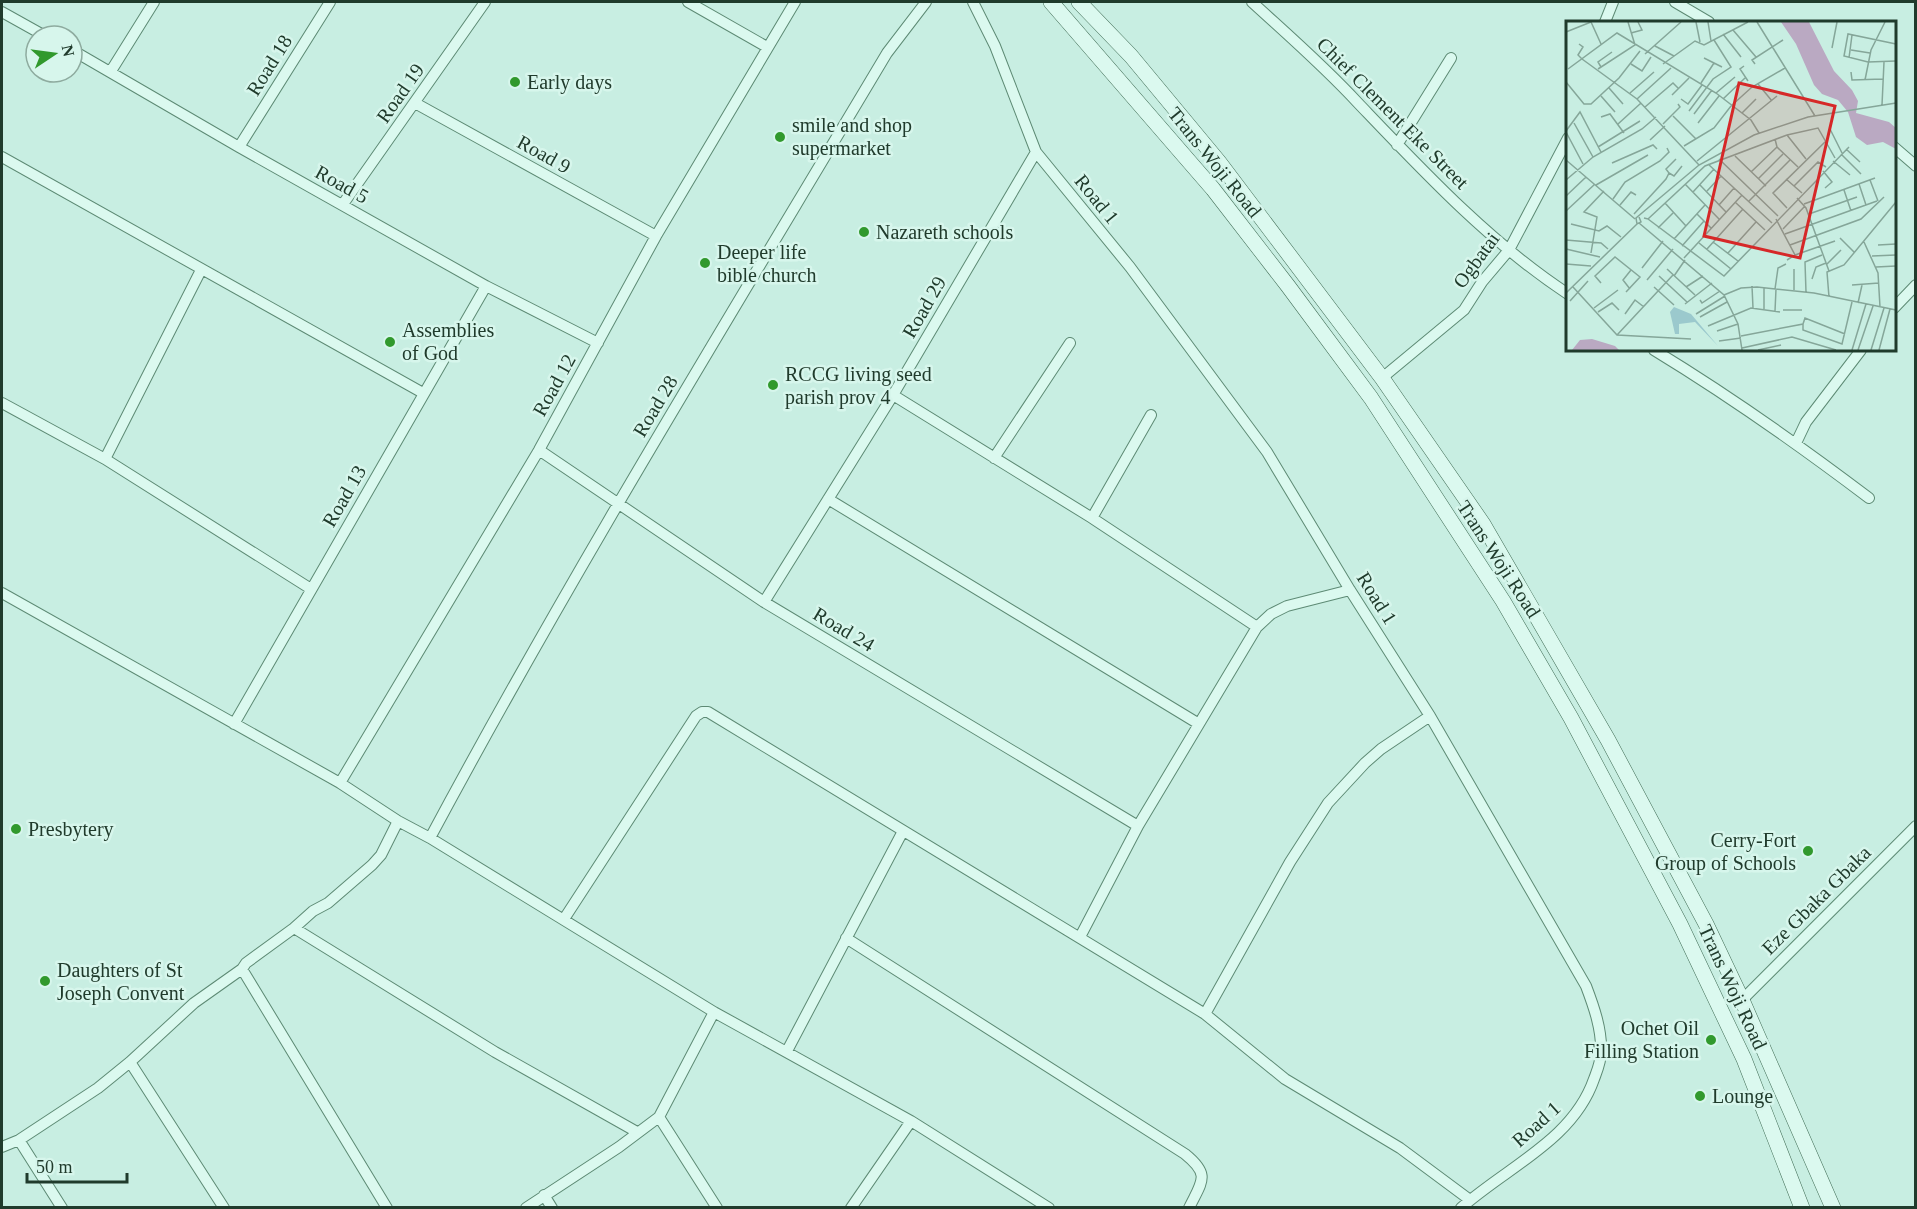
<svg xmlns="http://www.w3.org/2000/svg" width="1917" height="1209" viewBox="0 0 1917 1209" font-family="Georgia,serif">
<rect width="100%" height="100%" fill="#c8eee2"/>
<g fill="none" stroke-linecap="round" stroke-linejoin="round">
<defs>
<path id="street" d="M688,2L767,47
M973,2L995,46L1036,152L1130,267L1267,452L1350,590L1430,716L1586,986C1594,1007 1602,1030 1601,1052C1601,1062 1597,1071 1594,1079C1573,1140 1507,1167 1461,1208
M1252,2C1288,35 1325,67 1358,103C1422,170 1490,243 1568,294
M1675,2L1709,22
M2,12L45,36
M1605,22L1613,2
M72,50L239,147L486,286L598,343
M111,71L154,2
M415,103L656,236
M1397,145L1451,58
M239,147L330,2
M1894,147L1916,166
M2,157L423,393
M343,204L485,2
M1894,308L1916,285
M1654,350C1728,395 1799,445 1869,498
M1382,378L1464,310L1482,282L1509,250L1568,138
M893,395L1092,518L1257,627
M2,403L105,459L311,589
M1796,443L1806,422L1861,350
M539,450L764,602L1138,826
M994,458L1070,343
M105,459L201,270
M828,499L1199,724
M1092,518L1151,415
M2,593L340,783L398,821L430,838L714,1012L911,1121L1049,1208
M764,602L893,395L1036,152
M234,724L486,286
M340,783L539,450L656,236L795,2
M430,838C573,571 732,313 887,53L926,2
M564,919L696,716L702,712H708L1205,1014L1285,1079L1400,1148L1470,1200
M294,928L495,1052L637,1132
M1080,937L1138,826L1257,627L1271,614L1287,606L1350,590
M846,938L1185,1154C1211,1175 1202,1181 1189,1208
M242,969L387,1208
M1742,1000L1916,826
M1205,1014L1290,862L1328,803L1365,763L1381,749L1430,716
M787,1051L903,831
M130,1062L224,1208
M659,1117L717,1208
M19,1140L62,1208
M2,1147L19,1140L98,1088L130,1062L194,1003L242,969L246,963L294,928L313,911L328,903L372,865L381,855L398,821
M544,1195L552,1208
M526,1208L619,1147L659,1117L714,1012
M851,1208L911,1121"/>
<path id="secondary" d="M1051,2L1213,189L1288,286L1371,398L1503,601L1571,718L1680,924L1744,1059L1802,1208
M1079,2L1131,56L1219,162L1382,378L1483,524L1608,740L1706,924L1742,1000L1833,1208"/>
</defs>
<use href="#street" stroke="#5d8a74" stroke-width="12"/>
<use href="#secondary" stroke="#406c55" stroke-width="16"/>
<use href="#street" stroke="#dbf9ef" stroke-width="10"/>
<use href="#secondary" stroke="#dbf9ef" stroke-width="15"/>
</g>
<g fill="#31992d" stroke="#d7f6ec" stroke-width="2">
<circle cx="515" cy="82" r="6"/>
<circle cx="780" cy="137" r="6"/>
<circle cx="864" cy="232" r="6"/>
<circle cx="705" cy="263" r="6"/>
<circle cx="390" cy="342" r="6"/>
<circle cx="773" cy="385" r="6"/>
<circle cx="16" cy="829" r="6"/>
<circle cx="1808" cy="851" r="6"/>
<circle cx="45" cy="981" r="6"/>
<circle cx="1711" cy="1040" r="6"/>
<circle cx="1700" cy="1096" r="6"/>
</g>
<g text-anchor="middle" stroke-width="5" stroke-linejoin="round" paint-order="stroke">
<g font-size="20" fill="#203b2c" stroke="#d7f6ec">
<text transform="translate(269 65) rotate(-58)" y="7">Road 18</text>
<text transform="translate(400 93) rotate(-55)" y="7">Road 19</text>
<text transform="translate(1393 113) rotate(45)" y="7">Chief Clement Eke Street</text>
<text transform="translate(544 154) rotate(29)" y="7">Road 9</text>
<text transform="translate(1215 162) rotate(51)" y="7">Trans Woji Road</text>
<text transform="translate(342 184) rotate(29)" y="7">Road 5</text>
<text transform="translate(1097 199) rotate(51)" y="7">Road 1</text>
<text transform="translate(1476 260) rotate(-54)" y="7">Ogbatai</text>
<text transform="translate(924 307) rotate(-60)" y="7">Road 29</text>
<text transform="translate(554 385) rotate(-61)" y="7">Road 12</text>
<text transform="translate(655 406) rotate(-59)" y="7">Road 28</text>
<text transform="translate(344 496) rotate(-60)" y="7">Road 13</text>
<text transform="translate(1499 559) rotate(57)" y="7">Trans Woji Road</text>
<text transform="translate(1377 598) rotate(58)" y="7">Road 1</text>
<text transform="translate(844 629) rotate(31)" y="7">Road 24</text>
<text transform="translate(1816 900) rotate(-45)" y="7">Eze Gbaka Gbaka</text>
<text transform="translate(1733 987) rotate(65)" y="7">Trans Woji Road</text>
<text transform="translate(1536 1124) rotate(-42)" y="7">Road 1</text>
</g>
<g font-size="20" fill="#203b2c" stroke="#d7f6ec" text-anchor="start">
<text x="527" y="89">Early days</text>
<text x="792" y="132">smile and shop<tspan x="792" dy="23">supermarket</tspan></text>
<text x="876" y="239">Nazareth schools</text>
<text x="717" y="259">Deeper life<tspan x="717" dy="23">bible church</tspan></text>
<text x="402" y="337">Assemblies<tspan x="402" dy="23">of God</tspan></text>
<text x="785" y="381">RCCG living seed<tspan x="785" dy="23">parish prov 4</tspan></text>
<text x="28" y="836">Presbytery</text>
<text x="1796" y="847" text-anchor="end">Cerry-Fort<tspan x="1796" dy="23">Group of Schools</tspan></text>
<text x="57" y="977">Daughters of St<tspan x="57" dy="23">Joseph Convent</tspan></text>
<text x="1699" y="1035" text-anchor="end">Ochet Oil<tspan x="1699" dy="23">Filling Station</tspan></text>
<text x="1712" y="1103">Lounge</text>
</g>
</g>
<g transform="translate(1566 21)">
<rect width="330" height="330" fill="#c8eee2"/>
<path d="M108,286L125,293L152,325L129,301L113,303V313H109L104,291Z" fill="#9bc9cd"/>
<path d="M215,1H243L268,50L286,69L292,80L290,92L323,101L330,107V128L317,121L301,124L290,116L282,91L272,79L256,73L248,64L230,23ZM26,318L49,325L53,329H6L14,319Z" fill="#baa9c2"/>
<path fill="none" stroke="#85a699" stroke-width="1.5" d="M130,1L134,21M142,1L145,20M191,1L249,95M167,9L190,36M0,11L25,1L35,23M65,12L76,9L72,1M157,13L175,36M13,23L17,26L12,34L16,38M330,23L282,13L278,35L302,41L330,40M89,25L108,35M266,27L271,1M285,29L304,32M79,33L115,1M138,37L156,46M283,37L286,14M16,38L71,78L133,144M65,43L76,50L85,36M97,43L129,20L138,24L182,1M189,43L186,39L217,19M178,45L174,48L182,60M35,46L32,41L46,31M2,48L51,12L150,72L185,99L193,112M32,48L69,24L62,1M285,51L286,59L317,58M299,59L305,29L319,1M0,61L18,83H25L53,57L74,30M135,62L148,42M192,63L206,80M43,67L57,83M64,72L88,51M150,72L169,56M106,74L123,57M35,75L49,91M71,78L105,47M115,78L122,83L136,64M157,78L179,57M316,84L318,41M165,85L186,66L219,47M79,86L107,62L113,68M123,90L147,58L165,46L148,19M176,92L190,78M128,93L146,69M107,95L130,118M35,96L44,93L58,112M8,102L27,136M132,102L153,75M52,103L75,82M97,103L114,86L112,83M264,108L276,132M0,110L14,91L35,131M0,111L17,143M221,114L240,138M209,118L211,126L232,146M84,119L99,105M118,125L148,107L165,85M32,126L74,100M280,128L294,141M275,133L295,153M169,135L200,165M153,138L212,195M0,139L69,198M131,140L211,75M267,140L284,154M46,142L87,124L91,128M142,143L206,202M257,150L266,161L259,167M185,151L211,126M103,152L108,155L116,145M192,158L217,133M220,158L236,172M0,159L27,136L76,108L90,96M304,159L312,180M119,163L153,198M293,163L300,184M30,164L82,134M134,164L160,191M228,165L252,141L260,146M278,169L285,190M141,170L155,155M127,171L148,148M0,175L20,156M231,177L240,187L263,250M47,178L59,161L94,140L103,131L101,127M183,180L224,139M169,181L199,209M99,182L120,205M238,183L309,157M54,184L65,171L70,174M153,184L168,167M221,187L207,172L260,120M0,190L29,163M68,193L100,158L103,152L100,148L110,138M131,193L145,207M243,193L291,176M73,196L75,201L71,203L70,197L133,144L188,114L242,96L330,82M78,197L82,198L139,145L221,114L252,107L269,137M82,198L158,255L283,126M210,198L229,234L221,239M73,202L158,274L172,303L176,329M5,203L33,210L41,205L55,216M92,207L107,192M217,208L239,185M219,213L311,180M274,217L288,231M108,218L139,184M0,219L35,222L42,228M147,221L172,240M298,221L312,252L314,286M133,222L165,248M224,224L295,198L318,176M312,224L330,223M116,225L138,200M0,228L34,236M141,228L177,188M25,232L31,196L18,191L38,170M162,232L190,201M229,234L269,220M306,235L330,234M118,237L176,174M0,243L25,245M261,243L275,229M310,246L330,245M76,247L97,220M101,248L129,274M228,248V269M93,255L121,281M108,255L119,239M246,258L250,246L260,242M81,259L107,228M35,262L29,255L49,236L74,256L60,271M286,264L313,262M186,265L187,287M7,266L51,314L125,318M88,266L108,284M120,266L137,255M198,267V288M64,268L57,259L65,249M209,268L212,247L220,243M240,271L239,241L256,234M0,272L71,203M158,274L175,267L191,266L248,272L330,289M263,276L261,251L278,244L330,181M134,279L136,282L154,270M4,280L22,260M292,282L296,264M119,283L146,262M28,287L52,269M217,289H236M209,290L210,268M32,291L46,282L53,289M59,293L69,279L78,286M130,293L159,275M134,296L161,281M237,303V309L276,323L286,281M142,305L185,287L214,291M151,310L172,303M51,314L107,254M175,315L237,303L239,297L279,313M153,320L175,317M176,327L226,316L270,329M192,329L215,324M286,329L300,283M292,329L307,285M305,329L318,287M313,329L324,288"/>
<path fill="#d62828" fill-opacity="0.15" stroke="#d62828" stroke-width="3" d="M173,62L269,85L234,237L138,215Z"/>
<rect width="330" height="330" fill="none" stroke="#203b2c" stroke-width="3"/>
</g>
<rect width="1917" height="1209" fill="none" stroke="#203b2c" stroke-width="6"/>
<g transform="translate(54 54) rotate(77)"><circle r="28" fill="#d7f6ec" stroke="#8eab9f" stroke-width="1.5"/>
<path d="M0-4.5L10 22L0 15L-10 22Z" fill="#31992d"/>
<text y="-9" font-size="16" font-weight="bold" text-anchor="middle" fill="#203b2c">N</text>
</g>
<path d="M27 1173v9h100v-9" fill="none" stroke="#203b2c" stroke-width="3"/>
<text x="36" y="1173" font-size="18" fill="#203b2c" stroke="#d7f6ec" stroke-width="4.5" paint-order="stroke">50 m</text>
</svg>
